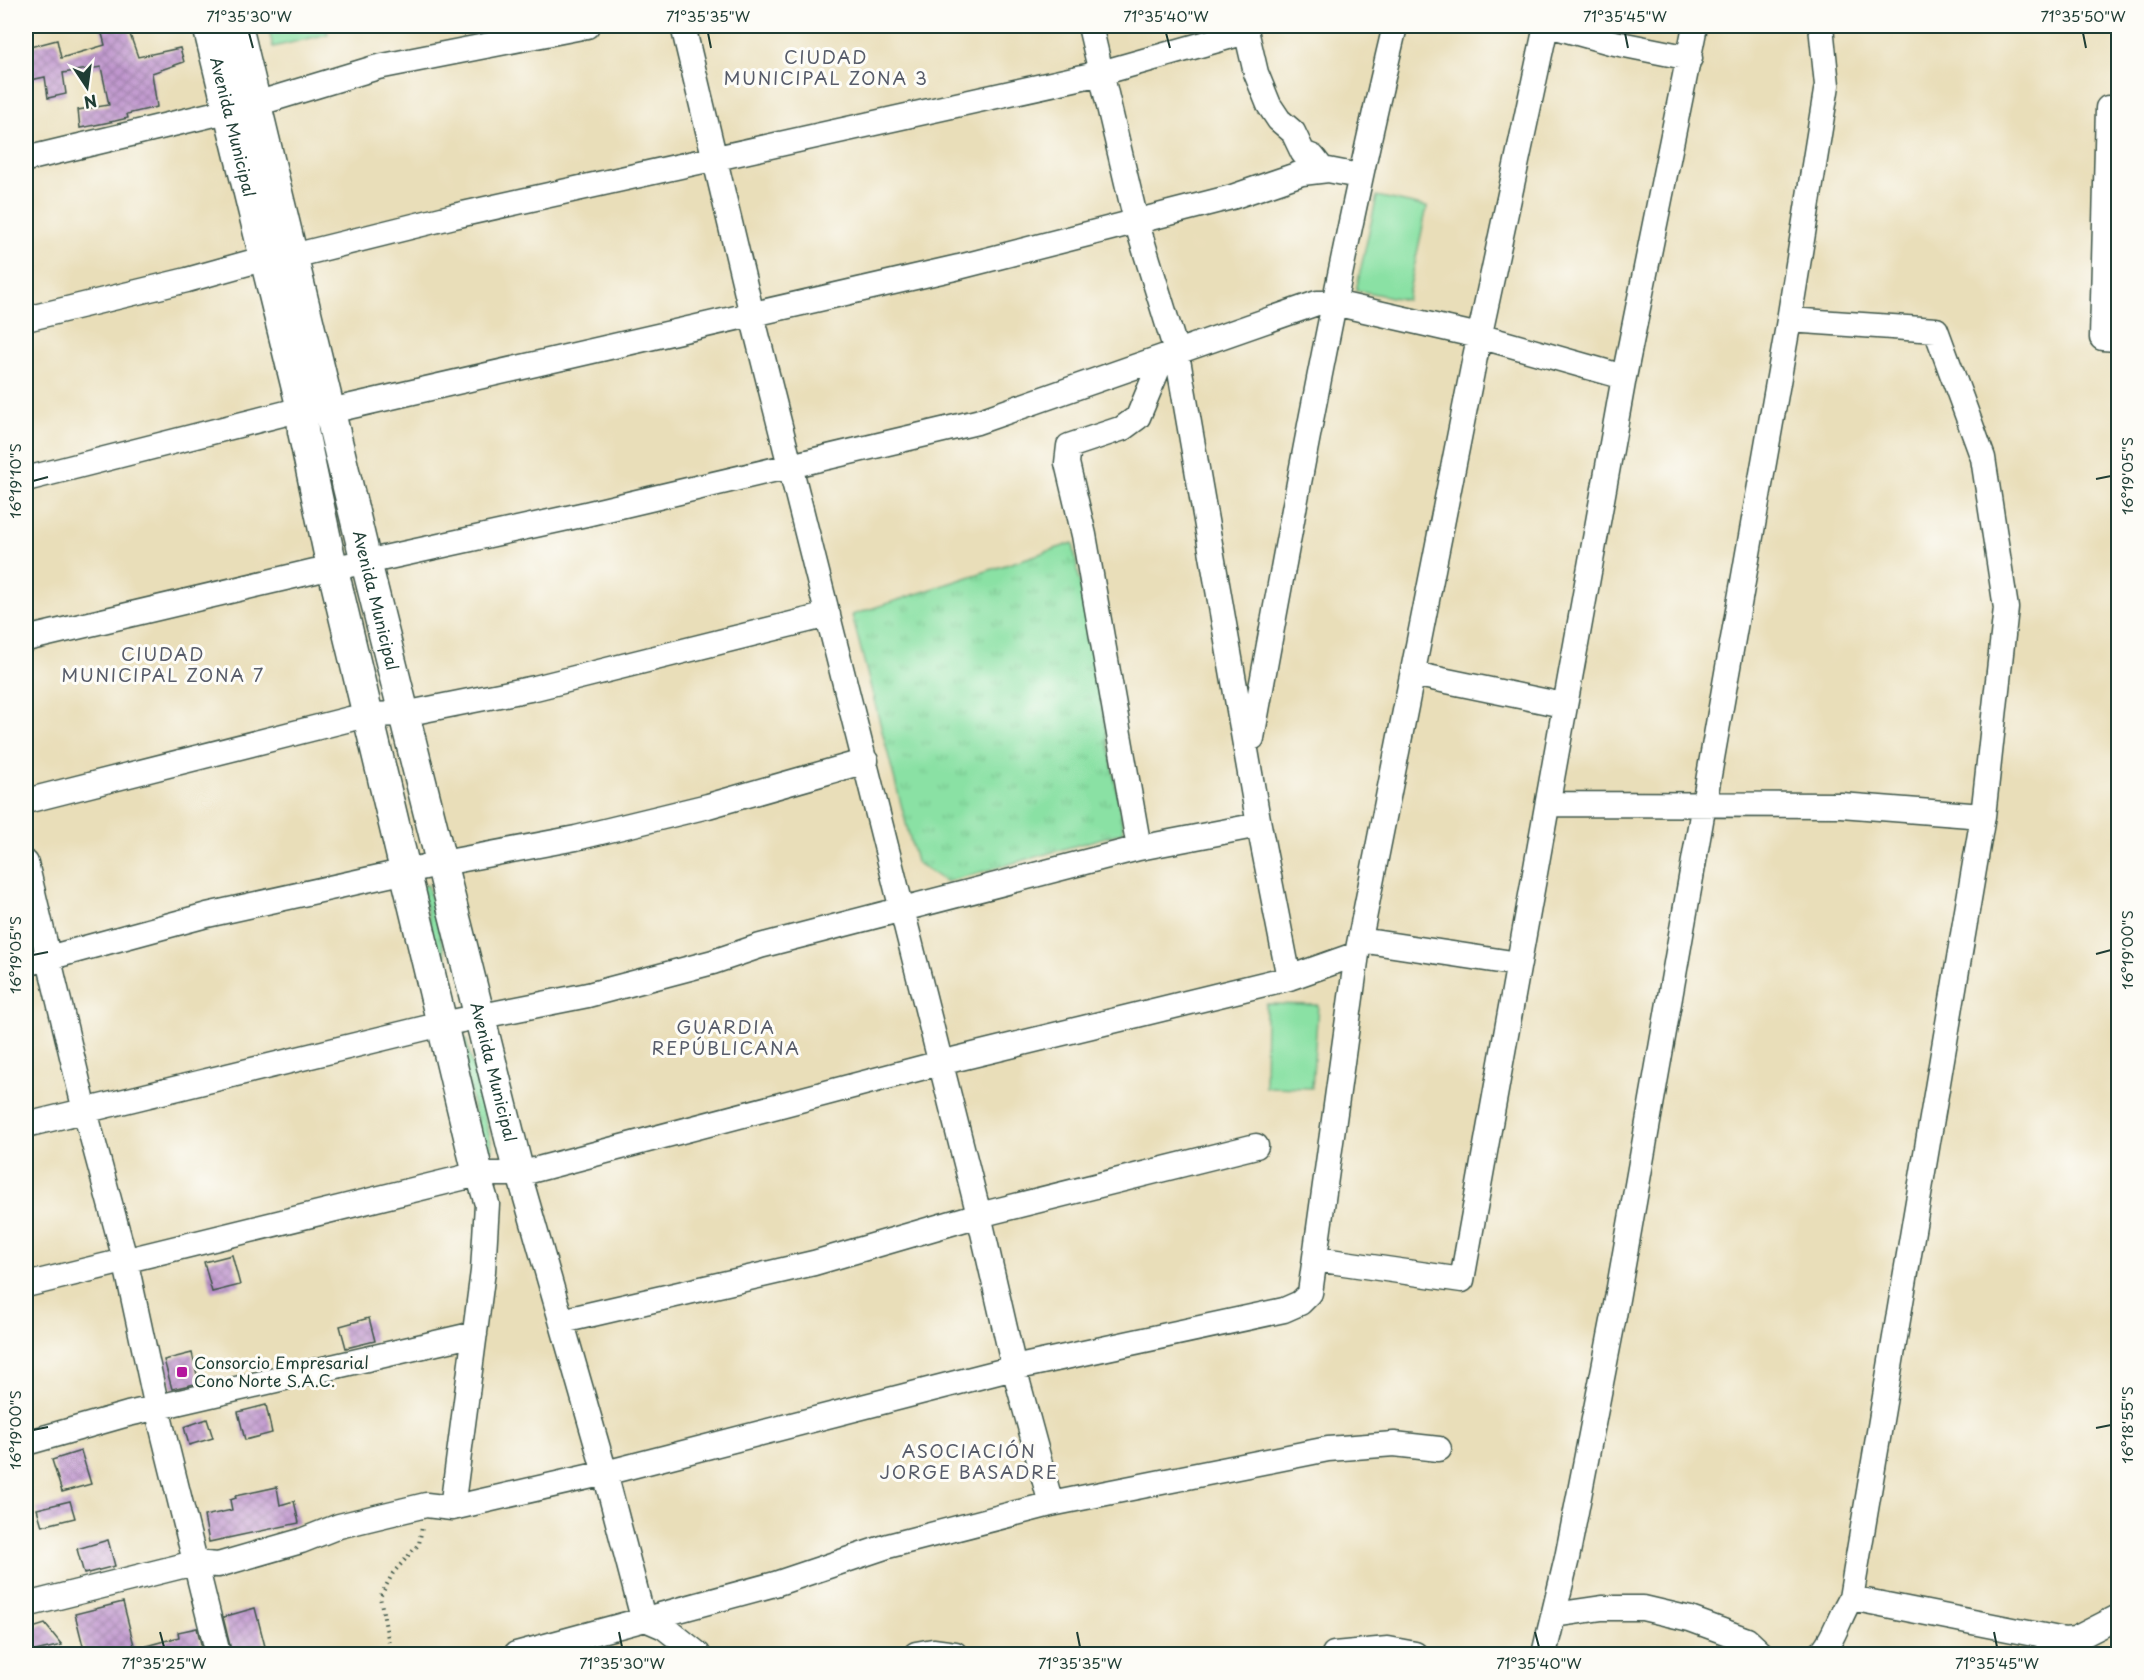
<svg xmlns="http://www.w3.org/2000/svg" width="2144" height="1680" viewBox="0 0 2144 1680" font-family="'Playpen Sans',sans-serif">
<defs>
<pattern id="grass-tufts" width="24" height="20" patternUnits="userSpaceOnUse" patternTransform="scale(1.5)"><rect width="24" height="20" fill="#8ae1a4"/><path d="M3 7l-1-3M5 7V3M7 7l1-3M15 17l-1-3M17 17v-4M19 17l1-3" fill="none" stroke="#77c28e"/></pattern>
<pattern id="building-cross-hatch" width="8" height="8" patternUnits="userSpaceOnUse" patternTransform="scale(1.5)"><rect width="8" height="8" fill="#c096ce"/><path d="M0 0l8 8M0 8l8-8" fill="none" stroke="#9b7ca8"/></pattern>
</defs>
<rect width="100%" height="100%" fill="#fdfcf7"/>
<filter id="ink" filterUnits="userSpaceOnUse"><feTurbulence type="fractalNoise" baseFrequency=".0167" numOctaves="2"/><feDisplacementMap in="SourceGraphic" scale="12" xChannelSelector="R" yChannelSelector="G"/><feConvolveMatrix kernelMatrix="1 2 1 2 8 2 1 2 1" color-interpolation-filters="sRGB"/></filter>
<filter id="wash" filterUnits="userSpaceOnUse"><feTurbulence type="fractalNoise" baseFrequency=".008" numOctaves="4" result="noise"/><feDisplacementMap in="SourceGraphic" scale="24" xChannelSelector="R" yChannelSelector="G"/><feGaussianBlur stdDeviation="1.35" result="paint"/><feColorMatrix in="noise" values="0 0 0 0 0 0 0 0 0 0 0 0 0 0 0 0 0 1.4 0 .05"/><feComposite in="paint" operator="in"/></filter>
<g filter="url(#wash)">
<rect width="100%" height="100%" fill="#e9deb9"/>
<path fill="url(#grass-tufts)" stroke="#548f6c" stroke-width="1.5" d="M1073,543L1124,832L946,882L916,862L852,615Z
M428,885L456,998L447,1001L421,886Z
M466,1038L493,1150L483,1153L459,1040Z"/>
<path fill="#8ae1a4" stroke="#548f6c" stroke-width="1.5" d="M268,26H326L328,34L273,47Z
M1377,196L1427,207L1407,300L1356,290Z
M1266,1004L1318,1005L1312,1088L1265,1087Z"/>
<g id="blocks">
<path fill="url(#building-cross-hatch)" d="M100,26H127L138,57L180,48L184,62L152,73L157,107L127,114L128,118L115,121L80,128L78,110L109,105L101,67L63,73L66,94L48,98L45,77L26,81V48L57,40L61,58L105,45Z
M232,1255L240,1285L212,1292L204,1262Z
M369,1318L375,1341L346,1348L340,1326Z
M192,1353L199,1383L172,1389L164,1360Z
M266,1405L272,1433L245,1440L238,1412Z
M207,1419L213,1438L189,1445L184,1427Z
M81,1451L91,1484L62,1492L52,1460Z
M277,1487L280,1505L294,1501L299,1523L209,1542L204,1516L232,1510L230,1500L236,1498L235,1496Z
M70,1501L75,1518L42,1526L37,1509Z
M108,1540L115,1566L84,1574L77,1549Z
M123,1602L135,1649L179,1637L178,1632L197,1628L202,1648L173,1654H85L75,1614Z
M255,1608L267,1654H232L223,1617Z
M45,1624L62,1645L26,1653V1630Z"/>
</g>
</g>
<g filter="url(#ink)">
<use href="#blocks" fill-opacity="0" stroke="#3d5548" stroke-width="1.5"/>
<g fill="none" stroke-linecap="round" stroke-linejoin="round">
<defs>
<path id="minor" d="M683,26L752,315L979,1215L1014,1368L1051,1504
M1090,26L1136,221L1177,354L1259,825L1289,978
M1245,26L1256,73L1269,105L1279,120L1293,132L1303,153L1313,157L1323,170
M1552,26L1610,42L1690,58
M2108,108L2102,338L2118,339
M26,159L256,104L378,67L587,26
M26,319L187,280L266,258L293,256L454,216L1101,73L1246,32
M1789,320L1936,330L1983,458L2006,608L1983,816L1851,1598C1840,1614 1833,1644 1819,1654
M26,479L302,409L330,411L959,267L1232,197L1302,173L1328,170L1359,176
M26,639L315,571L366,562L586,514L977,422L1317,303H1334L1479,336L1624,377
M1413,674L1563,705
M1252,738C1295,500 1339,261 1395,26
M26,801L350,719L368,715L404,714L535,688L828,615
M1548,804L1841,805L1983,816
M1139,848L1084,535L1067,463L1069,446L1123,428L1138,417L1162,359
M26,863L85,1111L125,1259L157,1408L218,1654
M1360,940L1519,964
M26,964L207,915L443,863L576,838L708,806L866,761
M26,1125L442,1024L588,995L713,962L760,946L1139,848L1259,825
M519,1174L605,1473L643,1618L664,1627L698,1654
M1316,1259L1462,1280L1624,377L1695,26
M26,1285L478,1174H519L940,1063L1289,978L1357,954
M562,1321L814,1263L979,1215L1256,1146
M26,1443L128,1414L475,1334
M452,1508L483,1271L487,1204L478,1174
M1851,1598L2064,1640L2075,1639L2118,1617
M26,1605L194,1563L218,1565L301,1541L339,1526L426,1505L452,1508L605,1473L1014,1368L1284,1310L1300,1303L1310,1293L1357,954L1475,357L1546,26
M1554,1615L1602,1608H1643L1690,1619L1747,1640L1762,1654
M516,1654L775,1584L888,1546L1051,1504L1328,1449L1394,1444L1439,1449
M916,1654L933,1651L955,1654
M1334,1654L1388,1649L1415,1654
M1544,1654L1567,1558L1614,1316L1789,320L1827,85L1821,26"/>
<g id="tertiary">
<path id="s1" d="M208,26L302,409L303,431L328,549L478,1174"/>
<path id="s2" d="M237,26L366,562L519,1174"/>
</g>
</defs>
<use href="#minor" stroke="#3d5548" stroke-width="27"/>
<use href="#tertiary" stroke="#3d5548" stroke-width="33"/>
<path stroke="#3d5548" stroke-width="4" stroke-dasharray="1.5 4.5" stroke-linecap="butt" d="M391,1654L380,1597L393,1573L419,1544L422,1527"/>
<use href="#minor" stroke="#fff" stroke-width="24"/>
<use href="#tertiary" stroke="#fff" stroke-width="30"/>
</g>
</g>
<path fill="none" stroke="#1f3d34" stroke-width="2" d="M249,33L253,48M708,33L711,48M1166,33L1170,48M1625,33L1628,48M2083,33L2086,48M2096,479L2111,476M33,481L48,477M2096,954L2111,950M33,955L48,952M2096,1428L2111,1425M33,1430L48,1427M160,1632L164,1647M619,1632L622,1647M1077,1632L1080,1647M1535,1632L1539,1647M1994,1632L1997,1647"/>
<rect fill="#b5179e" stroke="#fdfcf7" stroke-width="2" x="176" y="1366" width="12" height="12" rx="3"/>
<g text-anchor="middle" stroke-width="6" stroke-linejoin="round" paint-order="stroke">
<g font-size="16" fill="#1f3d34" stroke="#fdfcf7">
<text dy="6" stroke="none"><textPath href="#s1" startOffset="104">Avenida Municipal</textPath></text>
<text dy="6" stroke="none"><textPath href="#s2" startOffset="591">Avenida Municipal</textPath></text>
<text dy="6" stroke="none"><textPath href="#s2" startOffset="1077">Avenida Municipal</textPath></text>
</g>
<g font-size="16" fill="#1f3d34" stroke="#fdfcf7" text-anchor="start">
<text x="194" y="1369">Consorcio Empresarial<tspan x="194" dy="18">Cono Norte S.A.C.</tspan></text>
</g>
<g font-size="18" letter-spacing="1.5" fill="#575c6a" stroke="#fdfcf7">
<text x="826" y="64">CIUDAD<tspan x="826" dy="21">MUNICIPAL ZONA 3</tspan></text>
<text x="163" y="661">CIUDAD<tspan x="163" dy="21">MUNICIPAL ZONA 7</tspan></text>
<text x="726" y="1034">GUARDIA<tspan x="726" dy="21">REPÚBLICANA</tspan></text>
<text x="969" y="1458">ASOCIACIÓN<tspan x="969" dy="21">JORGE BASADRE</tspan></text>
</g>
</g>
<rect width="2144" height="1680" fill="none" stroke="#fdfcf7" stroke-width="66"/>
<g transform="translate(87 87) rotate(167)" stroke="#fdfcf7" stroke-width="4.5" paint-order="stroke">
<path d="M0-4.5L10 22L0 15L-10 22Z" fill="#1f3d34"/>
<text y="-9" font-size="16" font-weight="bold" text-anchor="middle" fill="#1f3d34">N</text>
</g>
<rect x="33" y="33" width="2078" height="1614" fill="none" stroke="#1f3d34" stroke-width="2"/>
<g font-size="15" text-anchor="middle" fill="#1f3d34">
<text x="249" y="22">71°35'30"W</text>
<text x="708" y="22">71°35'35"W</text>
<text x="1166" y="22">71°35'40"W</text>
<text x="1625" y="22">71°35'45"W</text>
<text x="2083" y="22">71°35'50"W</text>
<text transform="translate(2128 476) rotate(-90)" y="5">16°19'05"S</text>
<text transform="translate(16 481) rotate(-90)" y="5">16°19'10"S</text>
<text transform="translate(2128 950) rotate(-90)" y="5">16°19'00"S</text>
<text transform="translate(16 955) rotate(-90)" y="5">16°19'05"S</text>
<text transform="translate(2128 1425) rotate(-90)" y="5">16°18'55"S</text>
<text transform="translate(16 1430) rotate(-90)" y="5">16°19'00"S</text>
<text x="164" y="1669">71°35'25"W</text>
<text x="622" y="1669">71°35'30"W</text>
<text x="1080" y="1669">71°35'35"W</text>
<text x="1539" y="1669">71°35'40"W</text>
<text x="1997" y="1669">71°35'45"W</text>
</g>
</svg>
